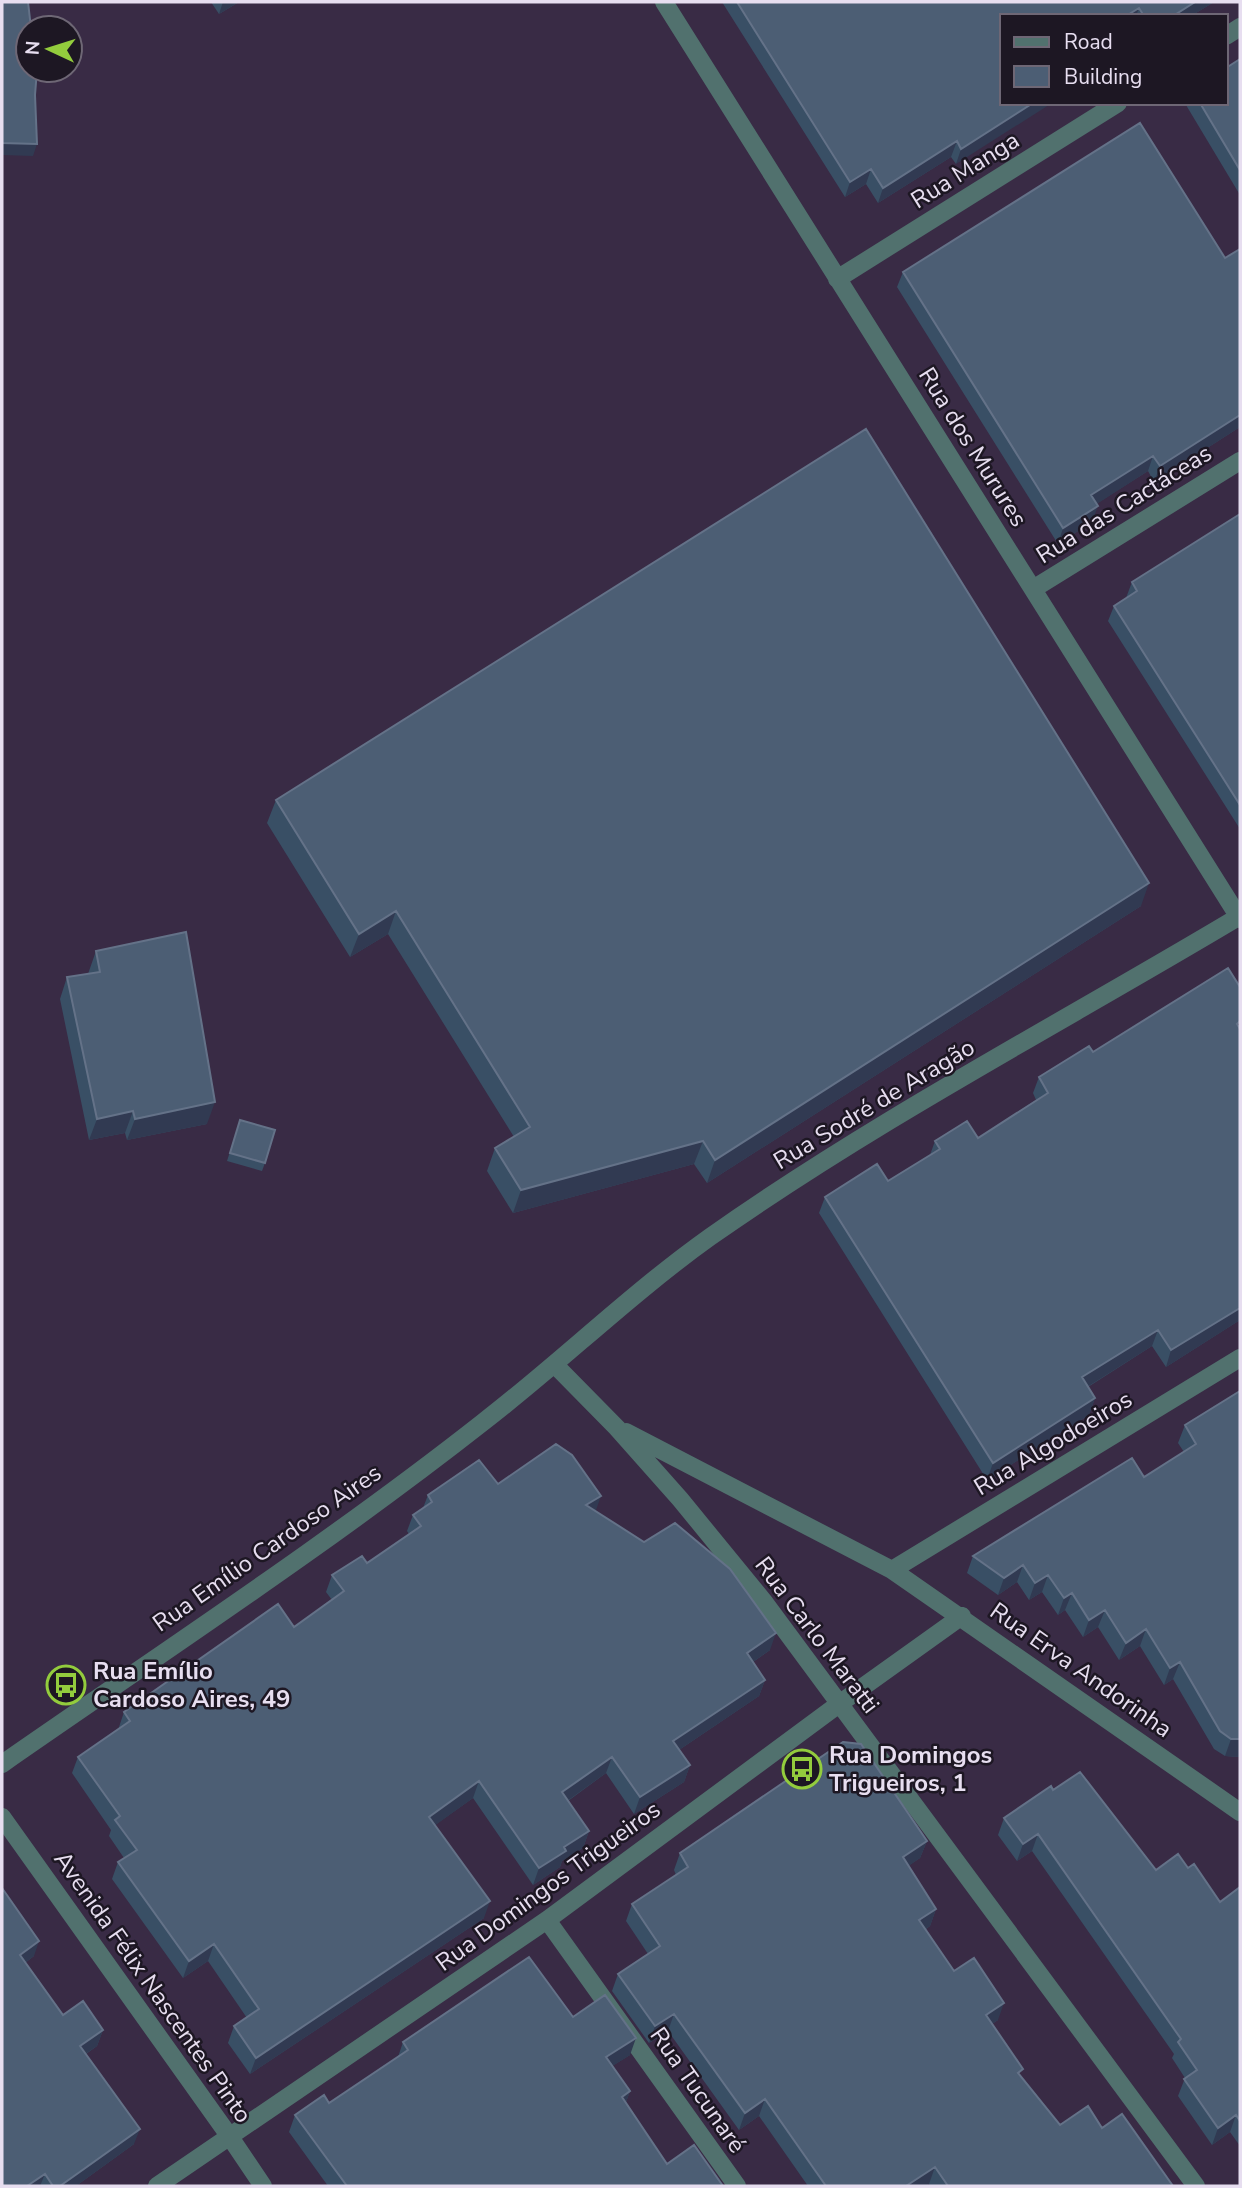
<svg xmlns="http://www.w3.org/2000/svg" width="1242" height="2188" viewBox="0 0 1242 2188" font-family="'Nunito Sans',sans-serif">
<rect width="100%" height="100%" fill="#392b45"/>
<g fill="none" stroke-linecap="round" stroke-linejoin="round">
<path stroke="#51716e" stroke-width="18" d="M664,2L1240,919
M1226,36L1240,27
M837,279L1118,103
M1033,589L1240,461
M555,1365L617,1428L680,1499L765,1603L1196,2186
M626,1432L892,1570L1240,1812
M892,1570L1240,1358
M2,1764C163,1652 328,1544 482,1423C560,1363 630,1294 710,1237C879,1118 1063,1022 1240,916
M2,1817L230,2137L263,2186
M547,1920L737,2186
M157,2186L547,1920L839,1704L962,1616"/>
</g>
<path fill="#394f65" d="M211,2H239L219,14Z
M722,2H1214L1191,16H1002V103L956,164L951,157L878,203L866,184L845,197Z
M1240,59V195L1186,105V103H1226Z
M1240,249V427L1154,482L1148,471L1096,504L1092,522L1058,544L897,287L903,272L1225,258Z
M1240,514V829L1108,621L1114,606L1126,598L1132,582Z
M276,800L1141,906L707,1183L694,1164L513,1213L487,1171L495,1148L514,1137L388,934L350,957L267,823Z
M96,951L207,1124L127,1140L125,1133L89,1140L60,999L67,977L88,974Z
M1039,1077L1240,1320L1166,1367L1152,1346L1088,1387L1095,1398L1089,1415L987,1480L819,1213L825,1197L888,1181L930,1155L935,1141L978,1138L1036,1100L1033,1093Z
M240,1120L265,1163L262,1171L227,1161Z
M1240,1391V1757L1225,1756L1214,1749L1173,1679L1164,1685L1140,1646L1119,1660L1098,1627L1083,1637L1065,1610L1058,1615L1042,1592L1029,1600L1017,1582L998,1595L967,1573L973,1556L1144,1477L1184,1452L1178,1443L1185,1425Z
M498,1484L595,1511L770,1650L753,1662L765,1680L759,1696L679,1750L690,1765L684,1782L634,1814L606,1773L568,1801L589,1831L583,1848L562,1861L560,1867L533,1885L473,1798L435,1825L484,1918L250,2074L228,2043L234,2026L247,2018L208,1961L183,1978L112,1879L118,1862L124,1858L109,1836L111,1830L72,1773L78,1757L118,1730L124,1712L294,1627L332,1600L326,1592L332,1575L367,1563L409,1534L407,1531L413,1515L423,1508L428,1495Z
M1053,1790L1156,1870L1188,1868L1220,1902L1240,1887V2146L1230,2132L1212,2145L1178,2096L1185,2078L1172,2058L1174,2054L1032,1851L1017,1861L998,1835L1004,1818Z
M927,1841L920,1858L908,1866L936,1909L930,1926L926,1929L954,1971L998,2020L992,2024L1020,2076L1060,2125L1102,2128L1173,2186H930L929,2184L925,2186H808L759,2116L739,2130L668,2031L649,2043L612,1991L618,1974L648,1954L626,1921L632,1904L676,1875L674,1870L680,1853Z
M2,1888L34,1956L25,1963L63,2015L103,2030L97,2046L86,2054L134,2144L76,2186H2Z
M573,2017L630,2055L612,2066L630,2091L626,2102L667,2164L723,2186H328L289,2132L295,2115L329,2103L398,2057L403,2042Z"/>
<path fill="#313a52" d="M223,2H239L219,14Z
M1195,2H1214L1191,16H1173Z
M1139,8L1136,16H1126Z
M1033,103H1052L956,164L961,149Z
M957,141L951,157L878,203L883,188Z
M2,143L37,144L33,156L2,155Z
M871,169L866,184L845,197L850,182Z
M1240,415V427L1154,482L1160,466Z
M1153,456L1148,471L1086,511L1091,495Z
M1098,506L1092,522L1058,544L1063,528Z
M1149,883L1141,906L707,1183L715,1160Z
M396,911L388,934L350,957L359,934Z
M215,1102L207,1124L127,1140L135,1119Z
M133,1111L125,1133L89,1140L97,1119Z
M703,1141L694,1164L513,1213L521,1190Z
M1240,1308V1320L1166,1367L1171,1350Z
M1158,1330L1152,1346L1076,1394L1082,1377Z
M1095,1398L1089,1415L987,1480L993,1463Z
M601,1496L595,1513L586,1505Z
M1023,1565L1017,1582L998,1595L1004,1578Z
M1048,1575L1042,1592L1029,1600L1035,1583Z
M1072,1593L1065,1610L1058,1615L1064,1598Z
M1105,1610L1098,1627L1083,1637L1089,1620Z
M1146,1629L1140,1646L1119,1660L1126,1643Z
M776,1633L770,1650L741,1670L747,1653Z
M1180,1662L1173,1679L1164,1685L1170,1668Z
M765,1680L759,1696L667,1758L673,1741Z
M1231,1739H1240V1757L1225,1756Z
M612,1757L606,1773L556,1809L562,1792Z
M690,1765L684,1782L634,1814L640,1797Z
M479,1781L473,1798L423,1834L429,1817Z
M589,1831L583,1848L562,1861L560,1867L533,1885L539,1868L564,1847Z
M1038,1834L1032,1851L1017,1861L1023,1844Z
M927,1841L920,1858L897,1874L903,1857Z
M490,1901L484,1918L250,2074L256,2058Z
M936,1909L930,1926L913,1937L919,1920Z
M39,1941L34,1956L14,1971L20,1955Z
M214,1944L208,1961L183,1978L189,1961Z
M1004,2003L998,2020L980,2032L986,2015Z
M674,2014L668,2031L649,2043L655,2026Z
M103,2030L97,2046L75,2061L80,2046Z
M636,2038L630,2055L600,2074L606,2057Z
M630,2091L624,2108L622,2097Z
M765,2099L759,2116L739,2130L745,2113Z
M1236,2115L1230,2132L1212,2145L1218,2128Z
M140,2129L134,2144L76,2186H60Z
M935,2167L929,2184L925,2186H906Z
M45,2174L40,2186H27Z"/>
<path fill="#4c5e74" stroke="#647288" stroke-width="2" d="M2,2H28L31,28H28V70H37L35,95L37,144L2,143Z
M737,2H1195L1173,16H1144L1139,8L1126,16H1002V103H1033L961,149L957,141L883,188L871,169L850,182Z
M1240,59V170L1200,103H1226V68Z
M1140,123L1225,258L1240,249V415L1160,466L1153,456L1091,495L1098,506L1063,528L903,272Z
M866,429L1149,883L715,1160L703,1141L521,1190L495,1148L530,1127L396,911L359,934L276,800Z
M1240,514V805L1114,606L1137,591L1132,582Z
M186,932L215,1102L135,1119L133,1111L97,1119L67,977L100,972L96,951Z
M1228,968L1240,987V1021L1237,1024L1240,1029V1308L1171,1350L1158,1330L1082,1377L1095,1398L993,1463L825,1197L877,1164L888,1181L940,1149L935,1141L967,1121L978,1138L1048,1093L1039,1077L1089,1046L1093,1052Z
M240,1120L275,1130L265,1163L230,1153Z
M1240,1391V1739H1231L1220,1731L1180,1662L1170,1668L1146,1629L1126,1643L1105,1610L1089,1620L1072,1593L1064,1598L1048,1575L1035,1583L1023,1565L1004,1578L973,1556L1132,1458L1144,1477L1196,1444L1185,1425Z
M556,1444L572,1455L601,1496L586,1505L644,1542L675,1523L730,1569L776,1633L747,1653L765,1680L673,1741L690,1765L640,1797L612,1757L562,1792L589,1831L564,1847L566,1851L539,1868L479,1781L429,1817L490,1901L256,2058L234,2026L259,2009L214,1944L189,1961L118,1862L137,1850L115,1820L120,1816L78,1757L130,1721L124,1712L278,1604L294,1627L344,1591L332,1575L362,1556L367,1563L421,1526L413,1515L432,1502L428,1495L479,1460L498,1484Z
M843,1742L861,1744L927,1841L903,1857L936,1909L919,1920L954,1971L974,1958L1004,2003L986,2015L1023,2069L1018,2073L1060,2125L1088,2106L1102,2128L1122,2114L1173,2186H948L935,2167L906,2186H826L765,2099L745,2113L674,2014L655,2026L618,1974L660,1946L632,1904L688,1867L680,1853Z
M1080,1772L1156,1870L1178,1854L1188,1868L1194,1864L1220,1902L1240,1887V2121L1236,2115L1218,2128L1184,2079L1197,2070L1178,2042L1181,2039L1038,1834L1023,1844L1004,1818L1051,1786L1053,1790Z
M2,1888L39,1941L20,1955L63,2015L83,2001L103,2030L80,2046L140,2129L60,2186H53L45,2174L27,2186H2Z
M529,1957L573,2017L605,1995L636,2038L606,2057L630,2091L622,2097L667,2164L694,2145L723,2186H347L295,2115L324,2095L329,2103L408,2050L403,2042Z"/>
<defs>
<symbol id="bus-ring" viewBox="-11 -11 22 22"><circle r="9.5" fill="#1d1723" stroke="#93cc3d" stroke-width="1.5"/><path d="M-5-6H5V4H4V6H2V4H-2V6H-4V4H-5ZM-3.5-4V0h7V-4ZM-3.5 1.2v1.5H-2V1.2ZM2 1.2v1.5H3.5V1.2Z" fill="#93cc3d"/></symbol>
</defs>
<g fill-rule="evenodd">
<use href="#bus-ring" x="44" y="1663" width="44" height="44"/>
<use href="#bus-ring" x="780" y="1747" width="44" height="44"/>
</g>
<g text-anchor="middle" stroke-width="5" stroke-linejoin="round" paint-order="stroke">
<g font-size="24" fill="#e7def0" stroke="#1d1723">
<text transform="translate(965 170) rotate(-32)" y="8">Rua Manga</text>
<text transform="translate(973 447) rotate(58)" y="8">Rua dos Murures</text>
<text transform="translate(1124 504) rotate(-32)" y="8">Rua das Cactáceas</text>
<text transform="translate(874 1104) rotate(-31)" y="8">Rua Sodré de Aragão</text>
<text transform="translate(1053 1443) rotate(-31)" y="8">Rua Algodoeiros</text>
<text transform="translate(267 1548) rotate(-35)" y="8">Rua Emílio Cardoso Aires</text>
<text transform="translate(817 1635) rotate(53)" y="8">Rua Carlo Maratti</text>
<text transform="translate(1081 1670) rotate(35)" y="8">Rua Erva Andorinha</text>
<text transform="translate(548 1886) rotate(-36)" y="8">Rua Domingos Trigueiros</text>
<text transform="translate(153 1987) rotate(55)" y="8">Avenida Félix Nascentes Pinto</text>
<text transform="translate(698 2090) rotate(55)" y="8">Rua Tucunaré</text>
</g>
<g font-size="24" font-weight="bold" fill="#e7def0" stroke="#1d1723" text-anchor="start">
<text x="93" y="1679">Rua Emílio<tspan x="93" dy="28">Cardoso Aires, 49</tspan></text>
<text x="829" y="1763">Rua Domingos<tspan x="829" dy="28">Trigueiros, 1</tspan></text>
</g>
</g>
<rect width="1242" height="2188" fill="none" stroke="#e7def0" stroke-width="7"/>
<rect x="1000" y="14" width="228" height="91" fill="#1d1723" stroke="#6e6775" stroke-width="2"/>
<rect x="1014" y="37" width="35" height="10" fill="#51716e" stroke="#6e6775" stroke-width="2"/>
<text x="1064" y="49" font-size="21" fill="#e7def0">Road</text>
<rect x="1014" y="66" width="35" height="21" fill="#4c5e74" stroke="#6e6775" stroke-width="2"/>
<text x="1064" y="84" font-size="21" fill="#e7def0">Building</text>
<g transform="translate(49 49) rotate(274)"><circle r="33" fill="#1d1723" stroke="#6e6775" stroke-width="2"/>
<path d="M0-5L12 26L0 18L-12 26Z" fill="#93cc3d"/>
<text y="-10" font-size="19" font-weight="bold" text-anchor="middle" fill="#e7def0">N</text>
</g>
</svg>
